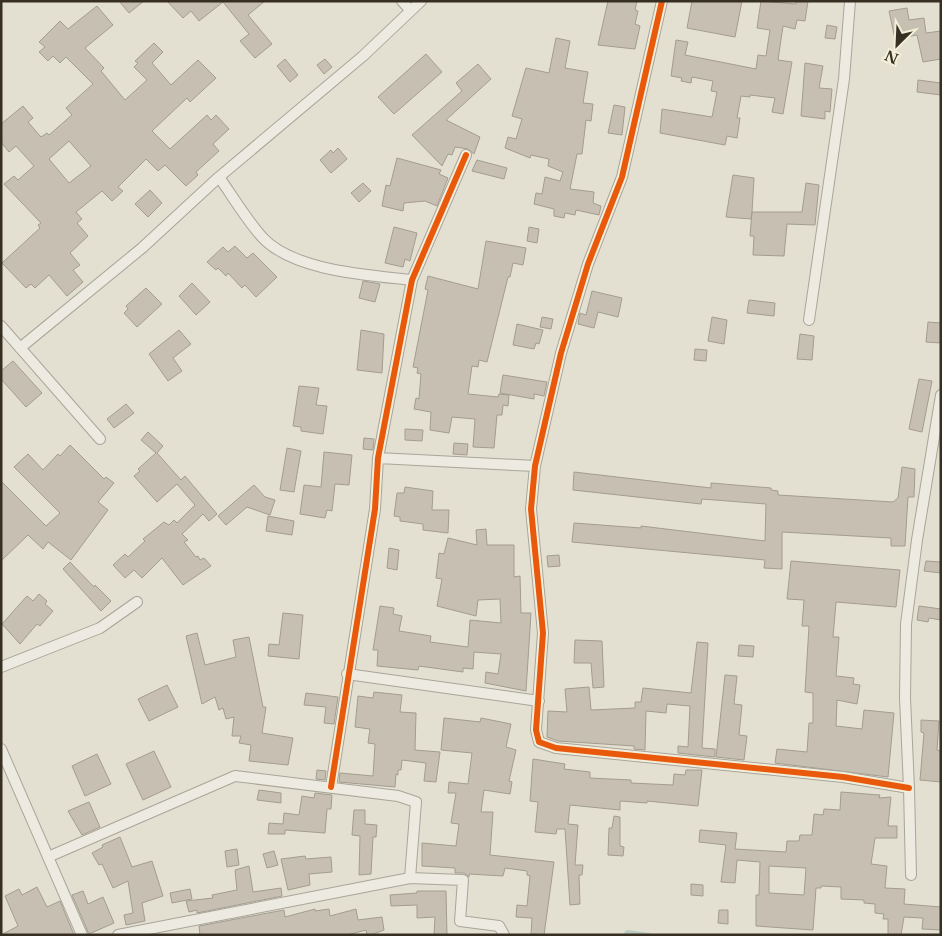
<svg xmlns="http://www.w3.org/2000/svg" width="942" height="936" viewBox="0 0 942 936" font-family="'Libre Baskerville',serif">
<rect width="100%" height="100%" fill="#e3e0d1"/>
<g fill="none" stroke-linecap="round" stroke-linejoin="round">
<path stroke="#bac9c2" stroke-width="4" d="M625,935L627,932L649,935"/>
</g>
<path fill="#c7c0b2" stroke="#a39c90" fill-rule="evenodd" d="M119,1H144L129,13Z
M167,1H265L248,15L272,44L255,58L240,41L249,34L223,2L199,21L191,11L183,18Z
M608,1H637L635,10L638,11L635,24L640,26L635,49L598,45Z
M692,1H742L735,37L687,28Z
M761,1L796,4V1H808L805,21L797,20L795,29L783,26L778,60L792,62L783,114L772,112L775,98L750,95V97L741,96L737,118H740L737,138L727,136L725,145L660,133L662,109L712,117L717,92L711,91L713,81L692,77L691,83L681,81L682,78L671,76L676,40L688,42L685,55L756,69L758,55L766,56L770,30L757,28Z
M97,6L113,25L85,48L104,68L101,71L125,100L147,80L134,67L138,63L135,61L154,43L163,52L152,63L171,85L198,60L216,78L190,102L187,98L152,131L170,149L207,115L211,120L216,115L229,129L213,144L219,151L196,172L198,175L186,186L165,165L158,171L146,159L118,187L123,191L112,201L102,191L76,212L82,219L77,223L88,236L70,253L80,265L73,270L83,282L67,296L49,275L35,288L31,284L26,288L2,263L40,228L38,225L41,223L4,184L14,176L18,180L34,166L16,146L9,152L1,142V124L23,106L33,118L28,122L41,137L47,133L49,135L72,115L66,108L93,84L66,57L60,63L53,56L48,61L39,52L45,47L39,42L60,21L68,29ZM69,141L91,166L69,183L49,159Z
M907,8L909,20L924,18L926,33L941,31V59L923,62L917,35L895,39L889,11Z
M827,25L837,27L835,39L825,38Z
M556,38L570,41L565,68L588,72L583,103L593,104L591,121L586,120L582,154H577L570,189L594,192L593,203L601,206L599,215L576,210L575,215L565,213L564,218L554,216V209L534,204L536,193L542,194L545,177L560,181L563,172L548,166L549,159L531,155L530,158L505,148L508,137L516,139L522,119L512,116L526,68L549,73Z
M426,54L442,72L394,114L378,97Z
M285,59L298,75L290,82L277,66Z
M325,59L332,67L324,74L317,65Z
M805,63L823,66L819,88L832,89L830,112L825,111V119L801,116Z
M478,64L491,79L446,120L480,137L474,154L468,149L455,147L452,155L448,154L442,166L412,135L462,91L456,83Z
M918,80L941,83V95L917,92Z
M614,105L625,107L622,135L608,133Z
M338,148L347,159L331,173L320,160L331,150L333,153Z
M397,158L441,170L439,174L448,178L437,206L425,201L404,203L403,211L382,206L386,185L390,186Z
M477,160L507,168L504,179L472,171Z
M733,175L754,178L752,212H802L806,183L819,185L815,225L787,224L784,256L753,255L754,236H750L752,212L751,219L726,217Z
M363,183L371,191L359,202L351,193Z
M150,190L162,203L148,217L135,204Z
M394,227L417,233L410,261L405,259L403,267L385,263Z
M529,227L539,229L537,243L527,241Z
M486,241L526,248L523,265L513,263L510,277H508L487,362L479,360L478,367L472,366L468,394L498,397L499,394L509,395L508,406L503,405L502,415H497L494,448L473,447L475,419L452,417L449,433L430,430L431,412L414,409L416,398L419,399L421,374L417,373L418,368L413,367L428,290L425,289L428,276L478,289Z
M235,246L247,258L253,253L277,277L256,297L245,285L242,288L228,273L226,276L218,268L216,270L207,262L223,247L228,252Z
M363,281L380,284L375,302L359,298Z
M192,283L210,302L196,315L179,296Z
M146,288L162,304L137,327L124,313L128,309L126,306Z
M592,291L622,298L618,317L598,312L594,328L578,324L580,313L586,315Z
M749,300L775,303L774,316L747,313Z
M542,317L553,319L551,329L540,327Z
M712,317L727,320L724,344L708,341Z
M928,322L941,323V343L926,342Z
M517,324L543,330L539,344L536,343L534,349L513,345Z
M179,330L191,344L173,358L182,371L168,381L149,354Z
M361,330L384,334L382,373L357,370Z
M800,334L814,336L812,360L797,359Z
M695,349L707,350L706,361L694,360Z
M13,361L42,393L26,407L1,379V371Z
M503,375L547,382L544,396L534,394V399L500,393Z
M919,379L932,381L922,432L909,429Z
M299,386L319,388L316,405L327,406L323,434L301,431V427L293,426Z
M126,404L134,413L114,428L107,419Z
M405,429L423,430L422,441L405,440Z
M148,432L163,446L157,453L181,480L185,476L217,514L209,521L203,514L182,534L188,540L184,542L196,557L198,556L200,560L204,558L211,566L183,585L162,558L142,578L134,570L125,578L113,565L125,554L128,557L145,541L143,539L164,522L169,525L174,520L177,523L195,505L177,484L157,502L134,476L140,471L138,469L156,453L141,440Z
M364,438L374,439L373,450L363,449Z
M454,443L468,444L467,455L453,454Z
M70,445L104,479L106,477L114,483L98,502L108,510L71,560L48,542L43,549L28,535L1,561V481L46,526L60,513L14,467L28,454L43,470L58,454L60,456Z
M287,448L301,451L294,492L280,490Z
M324,452L352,455L349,485L335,484L332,511L327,510L325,518L300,514L304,485L321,487Z
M902,467L915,469L914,497H908L905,546H891V538L782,532V569L764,568L765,560L572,542L574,523L641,528V526L765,541L766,504L702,499L701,504L573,490L574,472L711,488V483L771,488V490L778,491V495L893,502L898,498Z
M254,485L265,497L275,500L270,515L247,507L226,525L218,516Z
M405,487L433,491L432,510H449L448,533L423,530V524L400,521V517L394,516L397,493H404Z
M268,516L294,521L292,535L266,531Z
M486,529L487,545H514V577L520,576L521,613H531L526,691L485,683L486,672L498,674L501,654L474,652L473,669L463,668V672L419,666L418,670L377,666L378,650H373L380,606L394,608L393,614L402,616L399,631L431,636L430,642L468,647L470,620L501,623L500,599L478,600L476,616L437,606L442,579L436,578L439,553L444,554L448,538L477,545L476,530Z
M389,548L399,550L397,570L387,568Z
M559,555L560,566L548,567L547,556Z
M791,561L900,570L896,607L836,602L833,637H839L836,676L854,678L853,684L860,685L857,704L837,700L836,726L862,729L864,710L894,713L888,777L775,763L777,749L807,752L809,723H813V693L805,692L809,626H802L804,600L787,599Z
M926,561L941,562V573L924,571Z
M70,562L94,587L95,585L111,601L101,611L63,569Z
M39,594L47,601L45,604L53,611L40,626L37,624L20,644L2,624L27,596L33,601Z
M919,606L941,609V620L929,618L928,622L917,620Z
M283,613L303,615L299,659L268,656L269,644L279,645Z
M197,633L205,665L236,657L233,640L249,637L263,707H266L262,733L293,738L288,765L249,761L251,745L239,743L241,736H232L234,717L226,719L223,708L219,710L215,697L202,704L186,636Z
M575,640L602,641L604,687L593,688L591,663H574Z
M697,642L708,643L702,748L715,749V757L678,753V746L688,747L690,706L667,704L666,713L646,711L645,750L634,749V746L558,741L547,737L548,711L567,712L565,689L589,687L591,710L635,708V702H641L643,688L691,693Z
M739,645L754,646L753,657L738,656Z
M725,675L737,676L734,704L742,705L739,735L747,736L744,760L716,757Z
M167,685L178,707L149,721L138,699Z
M374,692L402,695L400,712L416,713L415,750L440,752L436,782L424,781L426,763L402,760L401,770H398V775L396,774L395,787L339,782L340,773L373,776L375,744L368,743L370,729L355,727L358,696L373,698Z
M306,693L338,697L334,724L324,723L326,707L304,705Z
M444,718L480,722L481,718L511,724L506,747L516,750L509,781L512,782L510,794L484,790L481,812H493L490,855L554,862L544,935L531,934L532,918L516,917L517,905L527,906L530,876L527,875V871L505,868L503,876L469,874V877L464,873H455V868L422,866V843L456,846L459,824L451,823L456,793H448L449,782L468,784L472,753L441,750Z
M921,720L939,721L937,750L941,751V782L920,780L924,733L921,732Z
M154,751L171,787L143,800L126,764Z
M97,754L111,784L85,796L72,766Z
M533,759L565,764L564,769L590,772V778L631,780V783L673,785L674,774L685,775L686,770H702L698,806L647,801V803L620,801V810L570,805L568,824L578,825L575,865H583L582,875H579L580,904L570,905L565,829H557L556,834L535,832L538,802L530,801Z
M317,770L326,771L325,780L316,779Z
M259,790L281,793V803L257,800Z
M841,792L880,795L879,798L891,797L888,826H897V838H875L871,864L887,866L885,888L905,889L904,904L941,907V930L922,929L923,918L904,917L901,935H888V919H883L884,914L875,913V904L864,903V900L841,899V887L821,886V888H816L813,930L756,926V895H759L760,862L737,860L735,883L721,882L726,845L699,842L700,830L737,833L735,849L786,852L787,841H799L800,835H812L814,814L823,815L824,809L840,810ZM769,866L806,868L804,895L769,893Z
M315,793L332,795L331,809H327L325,833L285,830V834H268L269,823L283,824L284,813L299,815L302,796L314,798Z
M89,802L100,827L82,835L68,811Z
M354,810H365V824L377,825L376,837H373L371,874L359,875L360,836L352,835Z
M614,816L620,817V846L624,847L623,856L608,855L609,828H612Z
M120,837L132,867L152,861L163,896L142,903L145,921L126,925L124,915L133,913L128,881L113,888L102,864L99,865L92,853L103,847L102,845Z
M237,849L239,865L227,867L225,851Z
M274,851L278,865L267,868L263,854Z
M305,856L306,859L331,857L332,872L309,874L310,885L288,890L281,859Z
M249,866L253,892L281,888L282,896L197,913V910L189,912L186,901L213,898L212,895L237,890L235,870Z
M691,884L703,885V896L691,895Z
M37,887L47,907L60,901L74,935H1L18,926L5,896L19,889L22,895Z
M190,889L192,899L172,903L170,893Z
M83,891L88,904L103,897L114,923L89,934L72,895Z
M417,891H446L447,935H434L435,917L417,918V905L391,906L390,895L417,893Z
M315,909V911L329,909L330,916L356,909L358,920L382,917L384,930L371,935H367L366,930L347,935H200L199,926L284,910L285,917Z
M719,910H728V924L718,923Z"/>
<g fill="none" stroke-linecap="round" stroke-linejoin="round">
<defs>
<path id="minor" d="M402,1L410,10
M662,1L622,177L588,264L561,353L535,466L531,509L543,633L536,730L539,742L556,748L843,777L909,788
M219,177C233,197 246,219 262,237C293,271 368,275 412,280
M809,320L844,79L850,1
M1,326L100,439
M20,348L142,248L219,177L363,56L421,1
M378,458L535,466
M1,667L100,628L137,602
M347,674L539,701
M1,749L82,935
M331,787L375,509L378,458L412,280L466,155
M48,857L235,776L398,796L416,802L410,878L463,880L460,921L499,926L504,935
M911,875L909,788L905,698L906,624L917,540L941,395
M118,935L410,878"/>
</defs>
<use href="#minor" stroke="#a9a599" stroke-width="12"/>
<use href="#minor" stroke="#eceae1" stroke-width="10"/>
<defs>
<path id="cycleway" d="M662,1L622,177L588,264L561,353L535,466L531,509L543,633L536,730L539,742L556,748L843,777L909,788
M331,787L375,509L378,458L412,280L466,155"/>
</defs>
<use href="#cycleway" stroke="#f3eed8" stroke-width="9"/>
<use href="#cycleway" stroke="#e8590c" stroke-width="6"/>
</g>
<rect width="942" height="936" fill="none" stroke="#372f21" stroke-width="5"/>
<g transform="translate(897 45) rotate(204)" stroke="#f3eed8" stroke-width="4" paint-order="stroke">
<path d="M0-4L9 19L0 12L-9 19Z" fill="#372f21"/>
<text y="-8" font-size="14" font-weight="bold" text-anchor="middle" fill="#372f21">N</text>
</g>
</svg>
